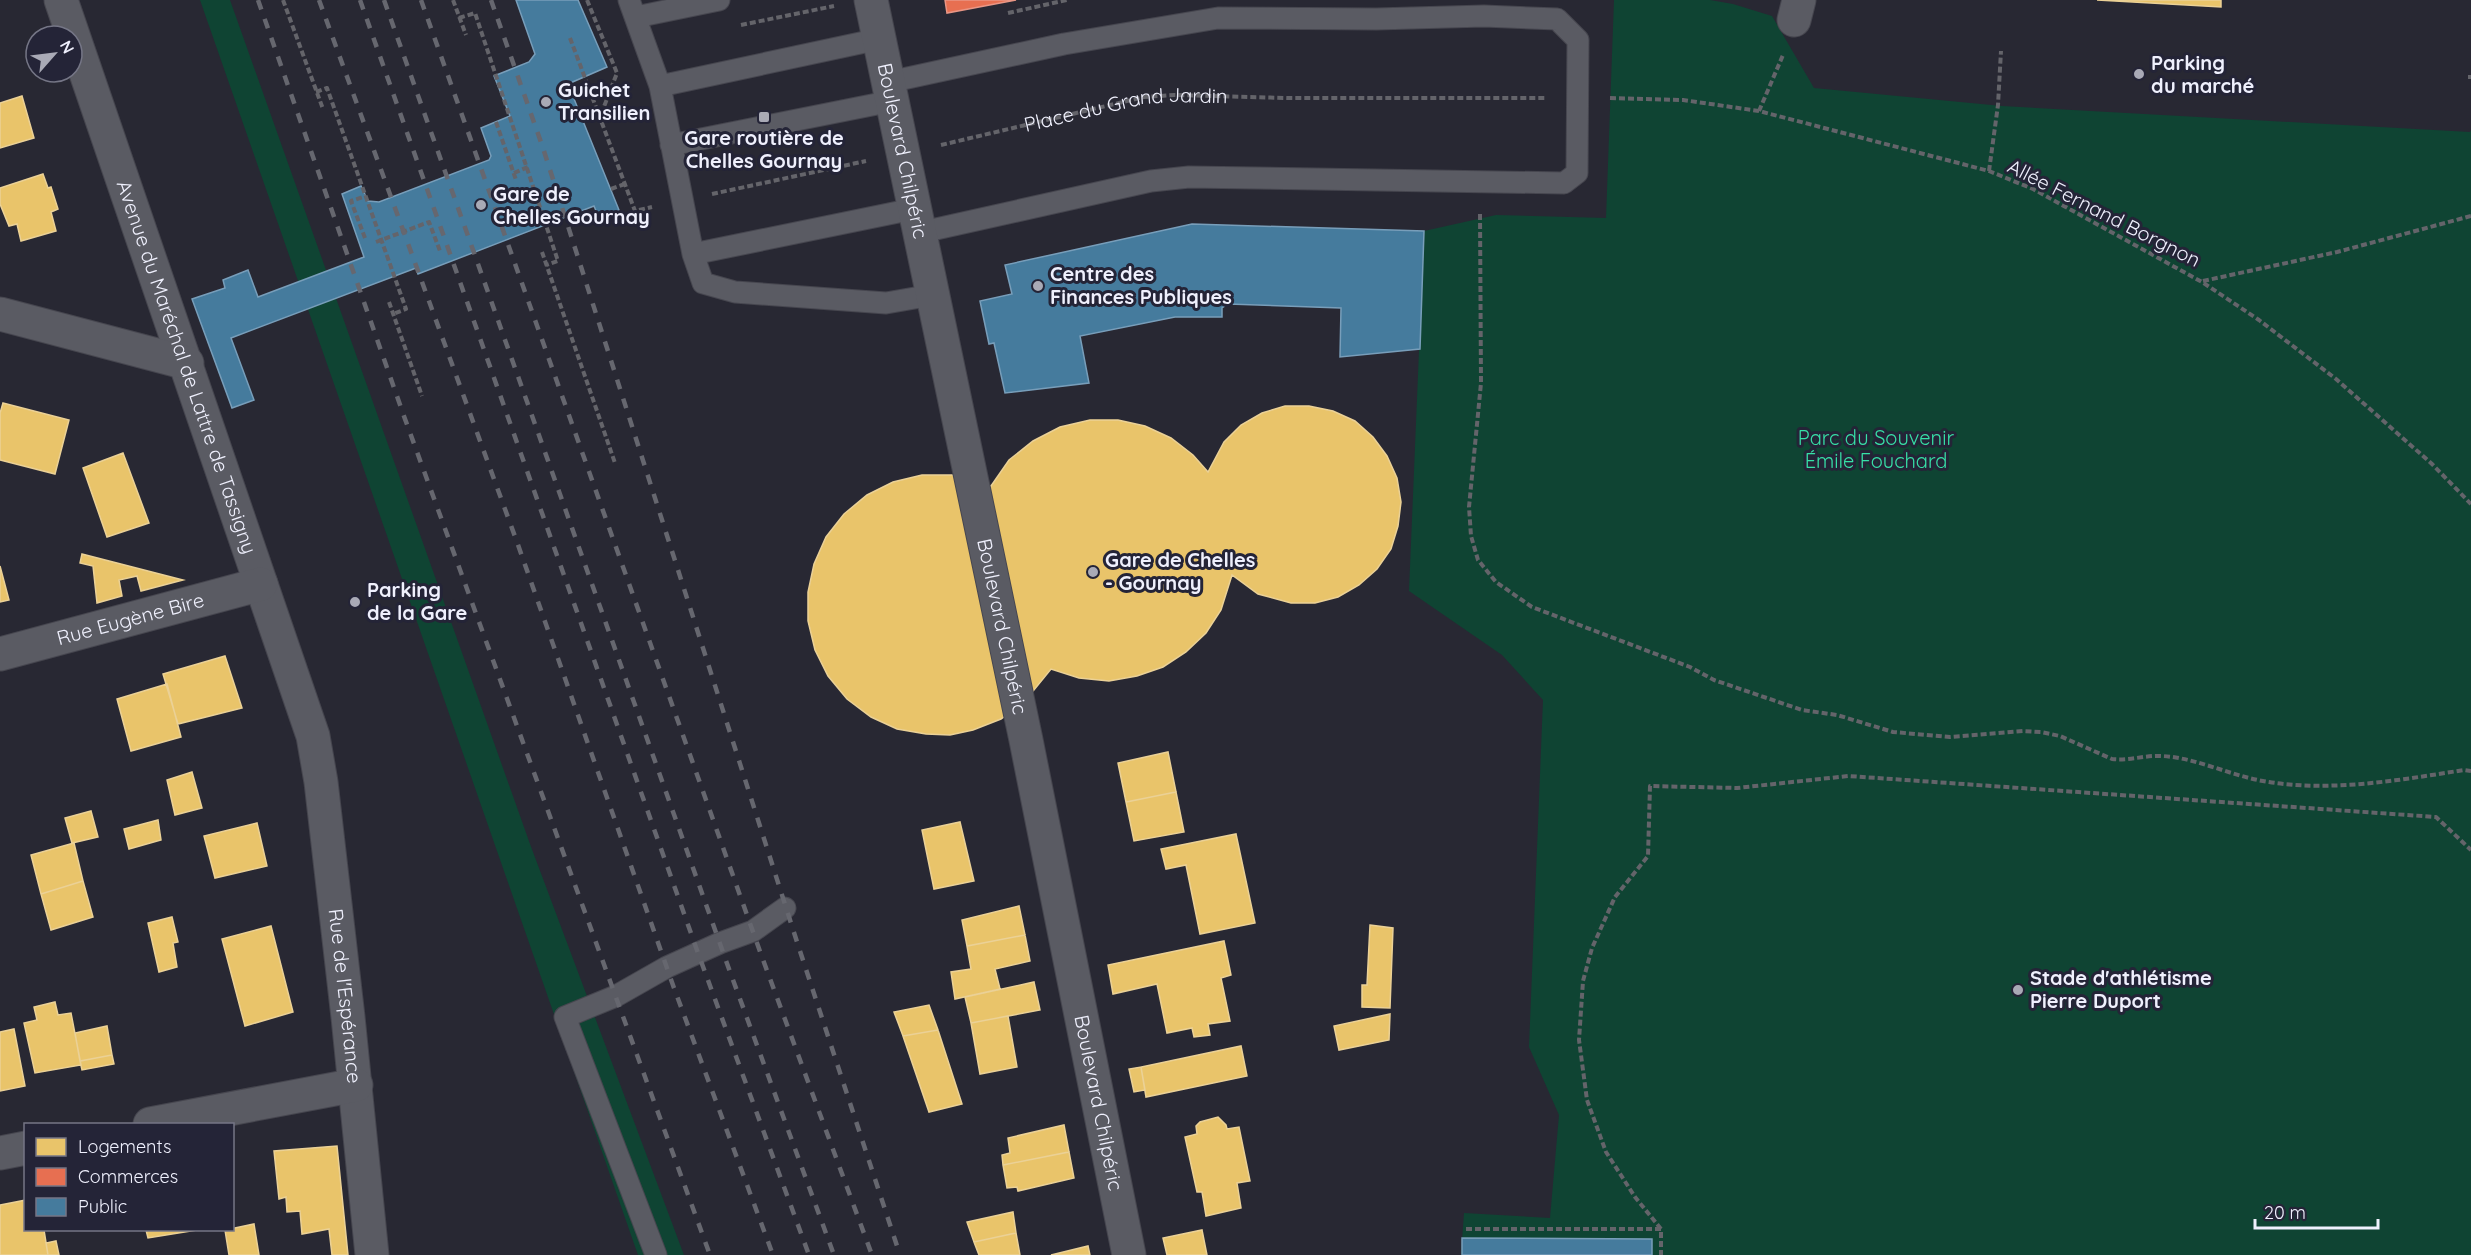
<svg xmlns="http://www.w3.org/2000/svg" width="2471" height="1255" viewBox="0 0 2471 1255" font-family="Quicksand,sans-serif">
<rect width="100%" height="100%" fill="#282833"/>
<path fill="#0f4433" d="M200,0H230L530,844L684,1255H638Z
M1614,0H1710L1733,4L1772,16L1814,88L2002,106L2470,132L2471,130V1255H1461L1464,1213L1550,1218L1559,1115L1529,1047L1543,700L1502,655L1409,591L1424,231L1496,215L1606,218Z"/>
<path fill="#e9c46a" stroke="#ebd196" stroke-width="1.5" d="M2097,0H2221V7Z
M22,96L34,138L0,148V103Z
M43,174L48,188L51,187L58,209L51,212L56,231L21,241L17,224L9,226L0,204V188Z
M3,403L69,420L55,474L0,460V413Z
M1285,406H1309L1333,411L1355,421L1373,437L1387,456L1397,478L1401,502L1398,526L1391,549L1377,569L1359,585L1338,597L1315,603H1291L1258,594L1232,575L1221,610L1206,633L1186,652L1163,667L1137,676L1109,681L1079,678L1051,669L1025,701L1001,719L973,730L950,735L926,734L897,729L871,717L847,699L828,676L815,650L808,621V592L814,564L826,537L844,514L867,495L893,482L922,475H952L981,482L991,486L1009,460L1033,441L1060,427L1090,420H1118L1145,426L1171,438L1193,455L1208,472L1224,442L1241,425L1262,413Z
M123,453L149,523L107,537L83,468Z
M82,554L183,580L141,591L137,576L119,580L122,596L97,603L93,566L80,563Z
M0,566L9,600L0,602Z
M225,656L242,708L178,724L163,674Z
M167,684L181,737L131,751L117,699Z
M1168,752L1176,792L1126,802L1118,763Z
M192,772L202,808L175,815L167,780Z
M1176,792L1184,832L1134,841L1126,802Z
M91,811L98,837L72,843L65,818Z
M158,820L161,840L129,849L124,829Z
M960,822L974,881L934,889L922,830Z
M257,823L267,866L215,878L204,836Z
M1236,834L1255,923L1200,934L1186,865L1166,869L1161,849Z
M74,843L83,881L41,894L31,855Z
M83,881L93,917L51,930L41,894Z
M1019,906L1025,935L967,946L962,920Z
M172,917L178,942L173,943L177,967L159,972L148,923Z
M1370,925L1393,928L1390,1008L1362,1007V985H1367Z
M271,926L293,1012L245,1026L222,939Z
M1025,935L1030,961L995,969L1000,989L955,999L951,972L971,969L967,946Z
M1224,941L1231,975L1221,978L1230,1021L1208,1024L1210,1035L1194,1037L1192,1028L1167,1033L1157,984L1113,994L1108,965Z
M1034,982L1040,1010L971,1023L965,997Z
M55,1002L58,1015L71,1013L81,1065L35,1073L24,1023L37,1020L34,1007Z
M929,1005L938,1030L903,1036L894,1012Z
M1390,1014L1389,1040L1339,1050L1334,1026Z
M1008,1016L1017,1067L980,1074L971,1023Z
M107,1026L112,1055L80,1061L75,1033Z
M14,1029L25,1086L0,1091V1032Z
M938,1030L962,1104L929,1112L903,1036Z
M1241,1046L1247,1076L1146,1097L1141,1067Z
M112,1055L114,1064L82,1070L80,1061Z
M1141,1067L1145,1090L1134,1092L1129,1069Z
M1218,1117L1226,1125L1227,1129L1239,1127L1250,1181L1237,1183L1241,1208L1206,1216L1202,1192H1197L1185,1137L1197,1134L1196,1126L1200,1122Z
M1064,1125L1069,1152L1003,1165L1002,1155L1010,1153L1008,1138Z
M337,1146L348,1255H332L329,1229L302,1234L300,1211L287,1212L286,1197L279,1199L274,1151Z
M1069,1152L1074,1178L1018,1191L1017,1187L1007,1188L1003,1165Z
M26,1200V1230H44L48,1255H0V1205Z
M1013,1212L1016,1233L974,1242L967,1222Z
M254,1224L259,1255H229L225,1230Z
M146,1230H197L148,1238Z
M1202,1230L1207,1255H1167L1163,1238Z
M1016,1233L1020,1255H979L974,1242Z
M56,1241L59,1255H48L46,1243Z
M1088,1246L1090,1255H1051Z"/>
<path fill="#e76f51" stroke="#e99685" stroke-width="1.5" d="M945,0H1016L947,13Z"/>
<path fill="#457b9d" stroke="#789eba" stroke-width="1.5" d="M516,0H578L607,67L568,84L619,210L599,218L594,206L418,274L416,268L231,338L254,400L232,408L192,299L225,288L223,280L248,270L258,297L364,257L342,194L361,186L368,201L379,202L489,160L491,156L481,128L510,116L494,76L529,62L535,54Z
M1192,224L1424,231L1420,349L1340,357L1341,308L1228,304L1222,308V317H1175L1080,336L1089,383L1005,393L994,343L989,344L980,301L1012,294L1005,265Z
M1462,1238L1652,1239V1255H1462Z"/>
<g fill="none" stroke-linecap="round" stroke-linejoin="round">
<defs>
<path id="service" d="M629,0L660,86L693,254L703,283L735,292L886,303L932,295
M636,17L719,0
M889,82L1064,44L1218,18L1376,19L1484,16L1557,19L1578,40L1577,173L1564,183L1189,177L1151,181L918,233
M660,86L879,39
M671,145L892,101
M693,254L913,209
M656,1255L565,1017L616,996L667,967L720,943L753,931L785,908"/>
<g id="minor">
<path id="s2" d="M61,0L313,736L321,782L348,1017L372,1255"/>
<path id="s3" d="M871,0L1026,740L1129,1255"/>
<path d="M1794,20L1799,0"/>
<path d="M0,314L187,363"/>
<path id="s4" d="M0,654L261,584"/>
<path d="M150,1124L356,1085"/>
<path d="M0,1153L26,1148"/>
</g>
</defs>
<use href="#service" stroke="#46464f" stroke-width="23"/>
<use href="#minor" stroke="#46464f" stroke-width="35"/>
<g stroke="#64646a" stroke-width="4" stroke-dasharray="6 3" stroke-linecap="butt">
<path d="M283,0L323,109"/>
<path d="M453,0L466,35"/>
<path d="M587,0L617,73L600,117"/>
<path d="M1008,13L1067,0"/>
<path d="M459,18L475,13L558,261L546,265"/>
<path d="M741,25L834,6"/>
<path d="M570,38L635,211L652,207"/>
<path d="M2468,77H2471"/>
<path d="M316,92L327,88L406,309L393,314"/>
<path d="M1610,98L1683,100L1759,111L1989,171L2033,189L2202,282L2259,320L2336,379L2432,464L2471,504"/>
<path d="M1759,111L1783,55"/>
<path d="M496,122L516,180"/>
<path id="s1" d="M941,145L1144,97L1174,95L1287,98H1546"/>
<path d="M1989,171L1998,105L2001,51"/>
<path d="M514,173L528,167"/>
<path d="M611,189L625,184"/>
<path d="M712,194L866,161"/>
<path d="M1480,214L1481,383L1469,507L1471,536L1478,560L1496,582L1532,607L1690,667L1714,680L1802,710L1837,715L1893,732L1950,737L2023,731L2041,732L2060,736L2112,759C2129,761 2145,755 2162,756C2198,758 2233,777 2269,782C2333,792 2400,780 2464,770L2471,771"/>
<path d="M365,238L351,201L366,196"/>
<path d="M376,242L429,222L440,251"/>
<path d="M542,252L615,463"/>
<path d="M2203,281L2337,252L2471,216"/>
<path d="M389,302L422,396"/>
<path d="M1466,1229H1661V1255"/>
<path d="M1661,1229L1635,1197L1606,1152L1587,1100L1579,1040L1583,981L1592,948L1615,897L1648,856L1650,786L1737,788L1848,776L2436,817L2471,850"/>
</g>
<use href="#service" stroke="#5a5b63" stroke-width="21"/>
<use href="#minor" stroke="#5a5b63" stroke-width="33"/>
<path stroke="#66676f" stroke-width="4.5" stroke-dasharray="10 10" stroke-linecap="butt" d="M258,0L405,419L710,1255
M319,0L517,542L674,988L773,1255
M360,0L698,953L809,1255
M384,0L729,969L834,1255
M421,0L762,957L872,1255
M491,0L543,148L798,945L900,1255"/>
</g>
<g fill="#a9aab6" stroke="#242437" stroke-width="2">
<circle cx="2139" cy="74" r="6"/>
<circle cx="546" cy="102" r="6"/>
<rect x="758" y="111" width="12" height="12" rx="3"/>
<circle cx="481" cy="205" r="6"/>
<circle cx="1038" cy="286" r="6"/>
<circle cx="1093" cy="572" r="6"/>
<circle cx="355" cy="602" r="6"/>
<circle cx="2018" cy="990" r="6"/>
</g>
<g text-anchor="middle" stroke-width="6" stroke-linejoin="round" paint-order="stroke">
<g font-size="20" font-weight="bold" fill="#eff0fd" stroke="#242437" text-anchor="start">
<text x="2151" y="70">Parking<tspan x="2151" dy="23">du marché</tspan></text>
<text x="558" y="97">Guichet<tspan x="558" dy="23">Transilien</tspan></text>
<text x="764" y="145" text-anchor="middle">Gare routière de<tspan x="764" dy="23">Chelles Gournay</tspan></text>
<text x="493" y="201">Gare de<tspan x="493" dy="23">Chelles Gournay</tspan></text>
<text x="1050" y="281">Centre des<tspan x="1050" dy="23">Finances Publiques</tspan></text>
<text x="1105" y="567">Gare de Chelles<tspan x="1105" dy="23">- Gournay</tspan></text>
<text x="367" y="597">Parking<tspan x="367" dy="23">de la Gare</tspan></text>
<text x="2030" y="985">Stade d'athlétisme<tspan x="2030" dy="23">Pierre Duport</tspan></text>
</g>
<g font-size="20" fill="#eff0fd" stroke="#242437">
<text dy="7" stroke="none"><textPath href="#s1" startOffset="189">Place du Grand Jardin</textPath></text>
<text dy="7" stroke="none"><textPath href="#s3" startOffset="154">Boulevard Chilpéric</textPath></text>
<text transform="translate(2104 213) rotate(27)" y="7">Allée Fernand Borgnon</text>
<text dy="7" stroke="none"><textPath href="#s2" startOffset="388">Avenue du Maréchal de Lattre de Tassigny</textPath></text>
<text dy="7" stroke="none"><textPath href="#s4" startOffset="135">Rue Eugène Bire</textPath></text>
<text dy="7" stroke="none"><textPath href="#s3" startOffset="640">Boulevard Chilpéric</textPath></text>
<text dy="7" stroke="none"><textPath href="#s2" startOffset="1040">Rue de l'Espérance</textPath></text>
<text dy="7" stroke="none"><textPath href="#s3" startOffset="1126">Boulevard Chilpéric</textPath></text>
</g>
<g font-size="20" fill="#37e1a7" stroke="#242437">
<text x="1876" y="445">Parc du Souvenir<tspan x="1876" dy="23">Émile Fouchard</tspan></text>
</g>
</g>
<rect x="24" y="1123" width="210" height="108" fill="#242437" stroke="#757686" stroke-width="1.5"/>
<rect x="36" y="1138" width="30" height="18" fill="#e9c46a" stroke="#757686" stroke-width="1.5"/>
<text x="78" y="1153" font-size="18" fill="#eff0fd">Logements</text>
<rect x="36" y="1168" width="30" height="18" fill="#e76f51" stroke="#757686" stroke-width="1.5"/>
<text x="78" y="1183" font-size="18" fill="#eff0fd">Commerces</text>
<rect x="36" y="1198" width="30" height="18" fill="#457b9d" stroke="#757686" stroke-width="1.5"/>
<text x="78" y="1213" font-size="18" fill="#eff0fd">Public</text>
<g transform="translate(54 54) rotate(62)"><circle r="28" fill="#242437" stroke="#757686" stroke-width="1.5"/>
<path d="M0-4.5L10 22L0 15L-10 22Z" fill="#a9aab6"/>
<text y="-9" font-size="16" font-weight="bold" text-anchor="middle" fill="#eff0fd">N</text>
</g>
<path d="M2255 1219v9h123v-9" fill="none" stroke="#eff0fd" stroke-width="3"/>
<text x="2264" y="1219" font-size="18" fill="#eff0fd" stroke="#242437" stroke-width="4.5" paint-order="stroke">20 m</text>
</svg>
